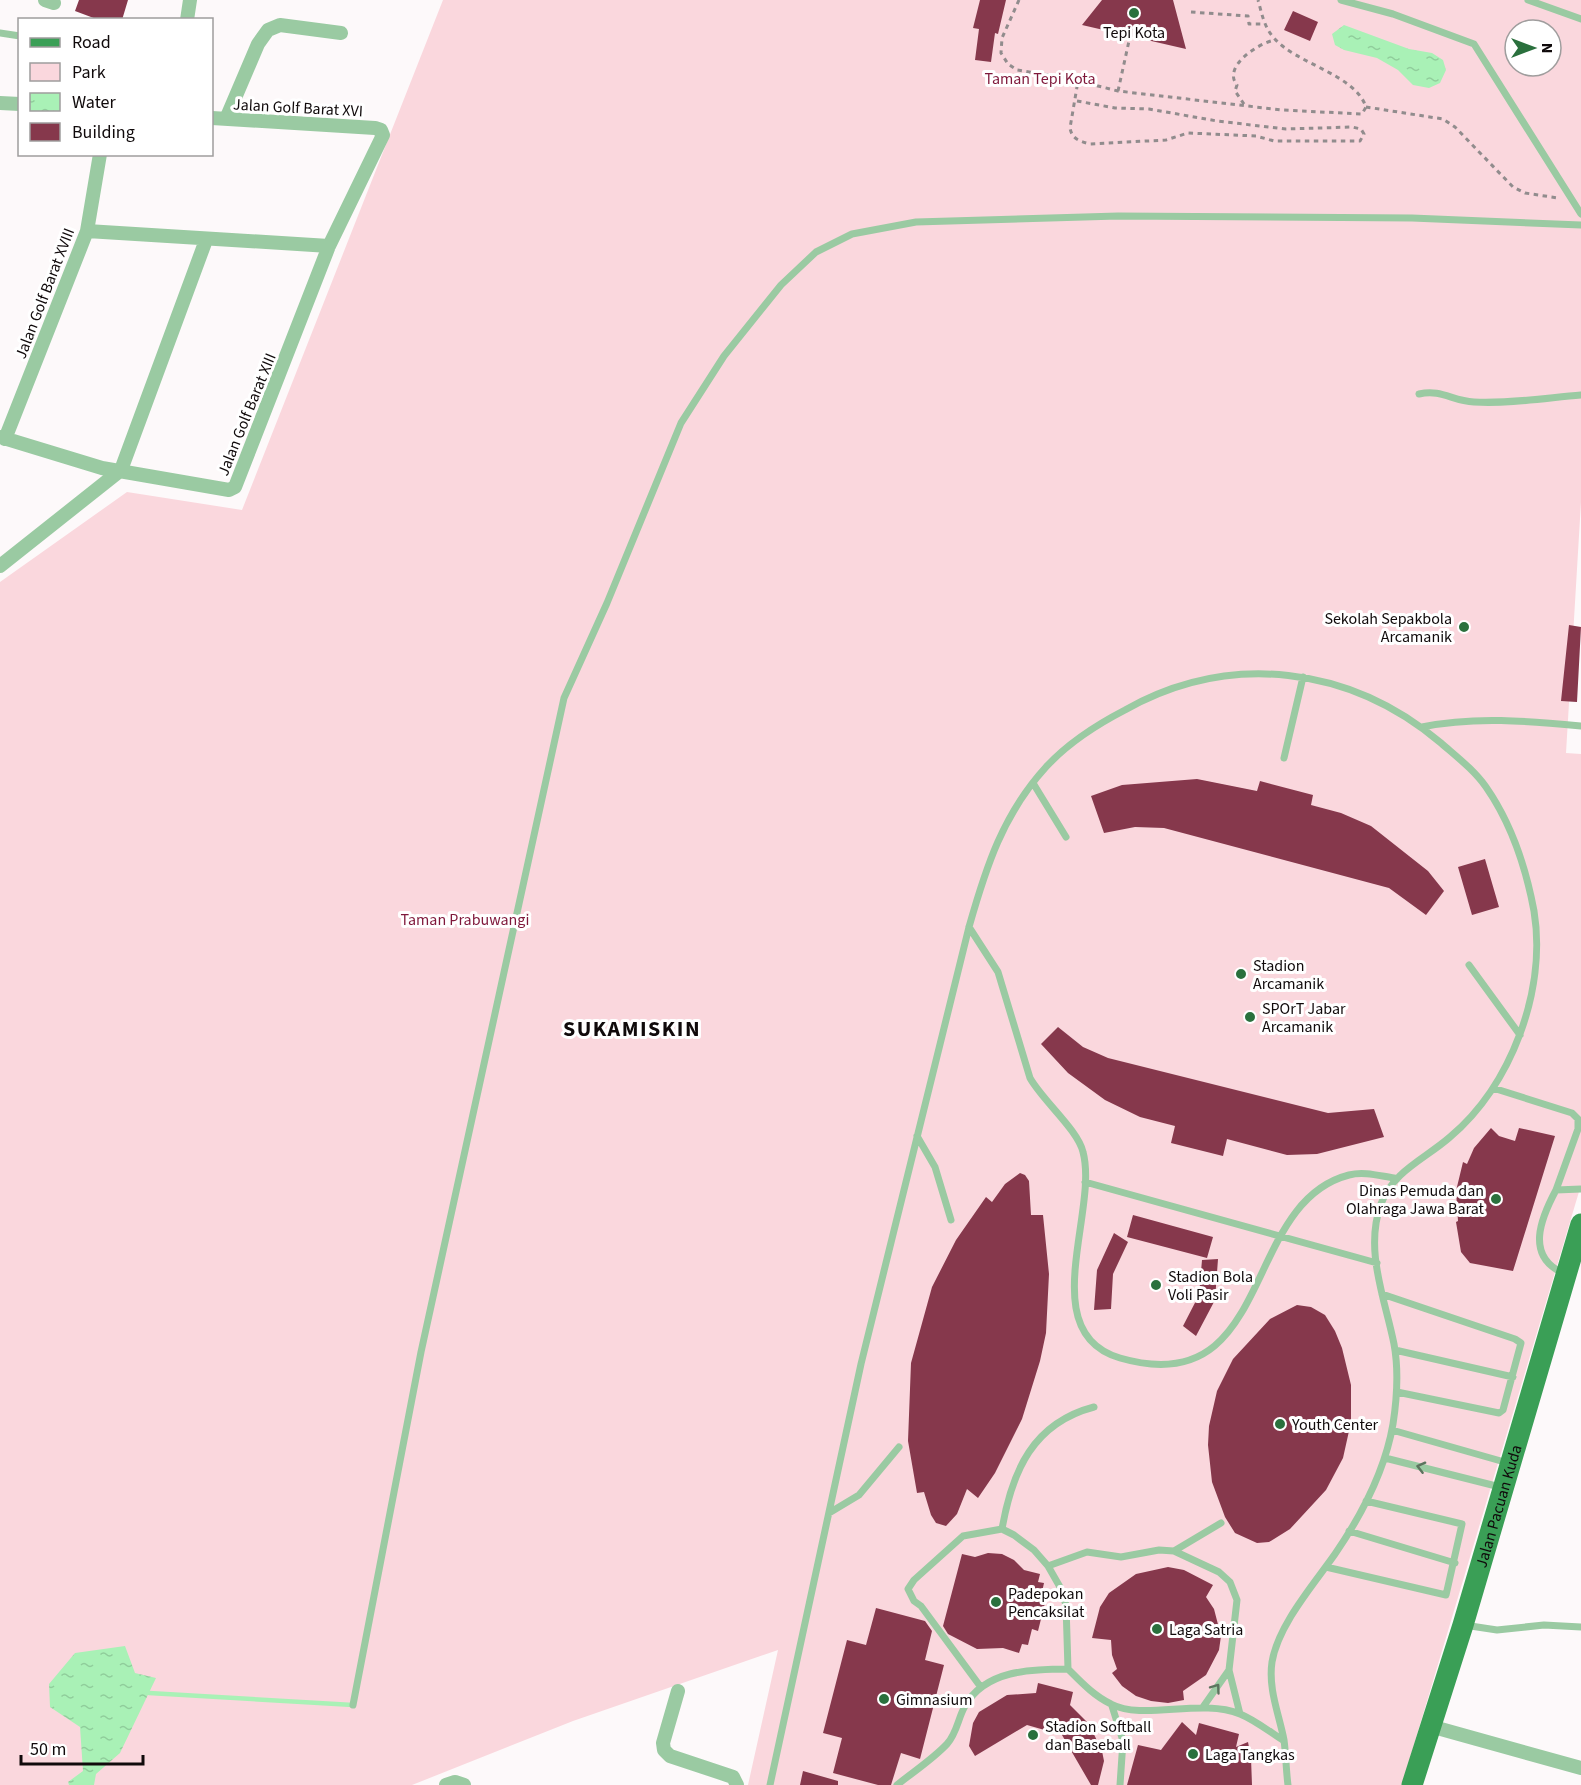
<svg xmlns="http://www.w3.org/2000/svg" width="1581" height="1785" viewBox="0 0 1581 1785" font-family="'Source Sans 3',sans-serif">
<defs>
<pattern id="water-ripples" width="26" height="14" patternUnits="userSpaceOnUse" patternTransform="scale(1.5)"><rect width="26" height="14" fill="#a9f1b6"/><path d="M2 4q2-2 4 0t4 0M15 11q2-2 4 0t4 0" fill="none" stroke="#90cd9b"/></pattern>
</defs>
<rect width="100%" height="100%" fill="#fdf9fa"/>
<path fill="#fad7dd" fill-rule="evenodd" d="M443,0H1581V502L1566,753L1581,754V1185L1402,1785H748L778,1650L573,1721L412,1785H0V582L127,492L242,510ZM1515,30H1551V66H1515Z"/>
<path fill="url(#water-ripples)" d="M1344,25L1409,49L1432,53L1443,60L1446,70L1440,83L1429,88L1413,85L1398,70L1377,58L1344,50L1335,45L1332,34Z
M125,1646L135,1673L156,1678L120,1753L96,1774L94,1785H69L68,1782L83,1771L80,1727L50,1707L49,1684L75,1653Z"/>
<g fill="none" stroke-linecap="round" stroke-linejoin="round">
<path stroke="#a9f1b6" stroke-width="4.5" d="M149,1693L353,1705"/>
</g>
<path fill="#86384c" d="M79,0H128L122,20H99L75,11Z
M980,0H1006L998,34L995,33L991,62L975,60L979,29L973,28Z
M1102,0H1173L1186,49L1082,25Z
M1293,11L1318,22L1310,41L1284,30Z
M1569,625L1581,627L1577,702L1561,701Z
M1197,779L1257,791L1260,781L1313,795L1311,805L1341,813L1371,826L1428,871L1444,891L1426,915L1389,888L1164,828L1135,827L1104,833L1091,796L1122,785Z
M1485,859L1499,907L1472,915L1458,867Z
M1058,1027L1083,1047L1108,1058L1328,1113L1374,1109L1384,1137L1317,1154L1287,1155L1227,1139L1223,1156L1171,1143L1175,1126L1140,1117L1105,1100L1068,1073L1041,1044Z
M1491,1128L1499,1136L1515,1141L1519,1128L1555,1136L1513,1271L1470,1263L1461,1252L1456,1222L1458,1221L1456,1191L1463,1162L1467,1164L1474,1148Z
M1020,1173L1025,1175L1029,1181L1031,1215H1043L1049,1274L1046,1333L1040,1361L1022,1419L995,1473L978,1498L967,1489L957,1514L946,1526L936,1523L931,1515L924,1492L917,1493L908,1441L911,1363L932,1287L956,1240L986,1197L992,1202L1005,1184Z
M1133,1215L1213,1237L1207,1258L1127,1237Z
M1114,1233L1128,1242L1113,1274L1111,1309L1094,1310L1097,1270Z
M1218,1259L1215,1300L1196,1336L1183,1326L1199,1295L1202,1260Z
M1297,1305L1311,1307L1325,1315L1335,1331L1342,1348L1351,1385V1422L1343,1458L1326,1490L1290,1529L1269,1542L1257,1543L1235,1533L1225,1517L1212,1482L1208,1445L1209,1426L1217,1391L1233,1359L1270,1319Z
M988,1553L1002,1554L1014,1560L1024,1570L1040,1574L1038,1582L1044,1583L1040,1601L1045,1603L1038,1631L1032,1629L1028,1645L1022,1644L1019,1653L1003,1648L977,1649L948,1634L943,1626L962,1554L975,1557Z
M1168,1567L1184,1570L1213,1585L1206,1597L1214,1609L1221,1636L1219,1650L1206,1675L1183,1691L1184,1700L1168,1703L1151,1701L1136,1696L1122,1686L1112,1673L1117,1669L1112,1655L1111,1640L1092,1638L1100,1607L1109,1593L1136,1574Z
M876,1608L925,1621L932,1631L925,1660L944,1665L920,1759L901,1753L891,1785H878L833,1773L842,1738L823,1733L847,1640L866,1645Z
M1038,1683L1073,1692L1070,1705L1089,1724L1102,1751L1104,1761L1098,1785H1091L1062,1735L1027,1725L975,1756L969,1746L973,1723L979,1712L1007,1695L1036,1693Z
M1182,1722L1196,1735L1199,1723L1239,1734L1236,1747L1248,1742L1251,1758L1252,1785H1127L1138,1745L1161,1750Z
M803,1771L838,1781V1785H800Z"/>
<g fill="none" stroke-linecap="round" stroke-linejoin="round">
<path stroke="#918c8d" stroke-width="3" stroke-dasharray="4.5 4.5" stroke-linecap="butt" d="M1019,0L1002,38L1001,53L1008,64L1017,70L1062,77L1118,91L1282,110L1362,114L1366,107C1355,74 1296,64 1274,38C1264,27 1262,14 1258,0
M1191,12L1248,16L1249,24H1264
M1118,91L1129,41
M1077,101L1115,108L1149,109L1217,121L1286,129L1352,127L1361,129L1364,134L1360,141H1274L1256,136L1188,133L1166,140L1090,144C1079,141 1072,139 1070,128L1078,81
M1244,104L1235,91L1237,85C1222,67 1258,43 1275,40
M1366,107L1443,119L1455,127L1513,187L1525,193L1558,198"/>
<path stroke="#9acaa2" stroke-width="7" d="M1341,0L1393,14L1474,44L1581,214
M1528,0L1581,19
M0,33L20,36
M1419,394C1442,389 1452,401 1474,402C1509,404 1546,398 1581,395
M1422,727C1474,716 1528,721 1581,726
M1284,758L1303,677
M1033,783L1066,837
M969,927L998,972L1030,1078C1043,1101 1078,1130 1083,1152C1099,1211 1034,1333 1120,1358C1275,1403 1240,1203 1349,1175C1364,1171 1380,1176 1394,1178
M1469,965L1520,1035
M1493,1088L1572,1113L1578,1119V1129L1556,1190
M917,1136L935,1167L951,1220
M1085,1182L1377,1263
M1563,1273C1525,1256 1541,1218 1556,1190L1581,1189
M1382,1294L1515,1339L1521,1343L1503,1410L1499,1413L1397,1392
M1395,1350L1513,1377
M1392,1430L1508,1463
M1385,1458L1500,1487
M829,1513L859,1495L899,1447
M1002,1529C1012,1471 1033,1423 1094,1407
M1349,1531L1455,1563
M1174,1551L1221,1523
M1048,1566L1087,1552L1121,1557L1159,1550L1174,1551L1219,1572L1230,1582L1237,1600L1229,1670L1240,1714
M1326,1567L1446,1595L1462,1524L1366,1501
M1464,1625L1497,1630L1544,1625L1581,1627
M980,1686L921,1606L914,1601L908,1589L914,1580L963,1536L1002,1529L1014,1535L1034,1550L1048,1566L1060,1587L1066,1605L1068,1669
M353,1705L421,1352L564,698L607,603L681,423L724,356L781,285L816,252L852,234L916,222L1118,216L1412,218L1581,225
M1112,1706L1123,1741L1120,1785
M1203,1707L1229,1670
M770,1785L861,1364L969,927C986,867 1003,814 1046,767C1068,743 1096,725 1125,710C1230,651 1350,666 1441,743C1457,757 1474,770 1486,787C1511,823 1526,868 1534,911C1547,990 1511,1086 1450,1137C1425,1159 1393,1171 1381,1204C1364,1250 1385,1299 1394,1344C1399,1371 1397,1398 1393,1424C1385,1471 1361,1516 1335,1554C1314,1584 1278,1625 1272,1662C1268,1689 1279,1714 1284,1740C1286,1755 1286,1770 1288,1785
M897,1785C913,1772 933,1759 947,1744C957,1733 958,1718 965,1706C985,1670 1031,1669 1068,1669C1081,1682 1094,1696 1111,1704C1143,1721 1201,1698 1240,1714C1255,1720 1270,1732 1284,1741"/>
<path stroke="#9acaa2" stroke-width="14" d="M45,0L54,3
M187,20L190,0
M0,103L20,104
M226,119L258,44L268,30L280,25L341,33
M87,231L329,246
M0,437L102,468L229,490L235,487L329,246L383,135L381,130L375,128L212,118
M5,439L87,231L100,154
M0,566L121,470L206,240
M678,1691L663,1743L664,1750L670,1756L733,1777L737,1785
M1430,1726L1581,1768
M446,1785L455,1782L464,1785"/>
<path stroke="#3a9f56" stroke-width="21" id="s1" d="M1412,1785L1463,1625L1581,1224"/>
</g>
<defs><path id="oneway-chevron" d="M-2-3.5L2.5 0L-2 3.5" fill="none" stroke-width="1.6" stroke-linecap="round" stroke-linejoin="round" transform="scale(1.5)"/></defs>
<g stroke="#5c745e">
<use href="#oneway-chevron" transform="translate(1421 1467) rotate(-166)"/>
<use href="#oneway-chevron" transform="translate(1216 1688) rotate(-54)"/>
</g>
<g fill="#2a703d" stroke="#fff" stroke-width="2">
<circle cx="1134" cy="13" r="6"/>
<circle cx="1464" cy="627" r="6"/>
<circle cx="1241" cy="974" r="6"/>
<circle cx="1250" cy="1017" r="6"/>
<circle cx="1496" cy="1199" r="6"/>
<circle cx="1156" cy="1285" r="6"/>
<circle cx="1280" cy="1424" r="6"/>
<circle cx="996" cy="1602" r="6"/>
<circle cx="1157" cy="1629" r="6"/>
<circle cx="884" cy="1699" r="6"/>
<circle cx="1033" cy="1735" r="6"/>
<circle cx="1193" cy="1754" r="6"/>
</g>
<g text-anchor="middle" stroke-width="6" stroke-linejoin="round" paint-order="stroke">
<g font-size="16" fill="#100a0b" stroke="#fff" text-anchor="start">
<text x="1134" y="38" text-anchor="middle">Tepi Kota</text>
<text x="1452" y="624" text-anchor="end">Sekolah Sepakbola<tspan x="1452" dy="18">Arcamanik</tspan></text>
<text x="1253" y="971">Stadion<tspan x="1253" dy="18">Arcamanik</tspan></text>
<text x="1262" y="1014">SPOrT Jabar<tspan x="1262" dy="18">Arcamanik</tspan></text>
<text x="1484" y="1196" text-anchor="end">Dinas Pemuda dan<tspan x="1484" dy="18">Olahraga Jawa Barat</tspan></text>
<text x="1168" y="1282">Stadion Bola<tspan x="1168" dy="18">Voli Pasir</tspan></text>
<text x="1292" y="1430">Youth Center</text>
<text x="1008" y="1599">Padepokan<tspan x="1008" dy="18">Pencaksilat</tspan></text>
<text x="1169" y="1635">Laga Satria</text>
<text x="896" y="1705">Gimnasium</text>
<text x="1045" y="1732">Stadion Softball<tspan x="1045" dy="18">dan Baseball</tspan></text>
<text x="1205" y="1760">Laga Tangkas</text>
</g>
<g font-size="16" fill="#7f183b" stroke="#fff">
<text x="1040" y="84">Taman Tepi Kota</text>
<text x="465" y="925">Taman Prabuwangi</text>
</g>
<g font-size="16" fill="#100a0b" stroke="#fff">
<text transform="translate(298 107) rotate(3)" y="6">Jalan Golf Barat XVI</text>
<text transform="translate(44 293) rotate(-69)" y="6">Jalan Golf Barat XVIII</text>
<text transform="translate(246 414) rotate(-68)" y="6">Jalan Golf Barat XIII</text>
<text dy="6" stroke="none"><textPath href="#s1" startOffset="292">Jalan Pacuan Kuda</textPath></text>
</g>
<g font-size="22" font-weight="bold" letter-spacing="1.5" fill="#100a0b" stroke="#fff">
<text x="632" y="1036">SUKAMISKIN</text>
</g>
</g>
<rect x="18" y="18" width="195" height="138" fill="#ffffff" stroke="#9f9d9d" stroke-width="1.5"/>
<rect x="30" y="38" width="30" height="9" fill="#3a9f56" stroke="#9f9d9d" stroke-width="1.5"/>
<text x="72" y="48" font-size="18" fill="#100a0b">Road</text>
<rect x="30" y="63" width="30" height="18" fill="#fad7dd" stroke="#9f9d9d" stroke-width="1.5"/>
<text x="72" y="78" font-size="18" fill="#100a0b">Park</text>
<rect x="30" y="93" width="30" height="18" fill="url(#water-ripples)" stroke="#9f9d9d" stroke-width="1.5"/>
<text x="72" y="108" font-size="18" fill="#100a0b">Water</text>
<rect x="30" y="123" width="30" height="18" fill="#86384c" stroke="#9f9d9d" stroke-width="1.5"/>
<text x="72" y="138" font-size="18" fill="#100a0b">Building</text>
<g transform="translate(1533 48) rotate(90)"><circle r="28" fill="#ffffff" stroke="#9f9d9d" stroke-width="1.5"/>
<path d="M0-4.5L10 22L0 15L-10 22Z" fill="#2a703d"/>
<text y="-9" font-size="16" font-weight="bold" text-anchor="middle" fill="#100a0b">N</text>
</g>
<path d="M21 1755v9h122v-9" fill="none" stroke="#100a0b" stroke-width="3"/>
<text x="30" y="1755" font-size="18" fill="#100a0b" stroke="#ffffff" stroke-width="4.5" paint-order="stroke">50 m</text>
</svg>
